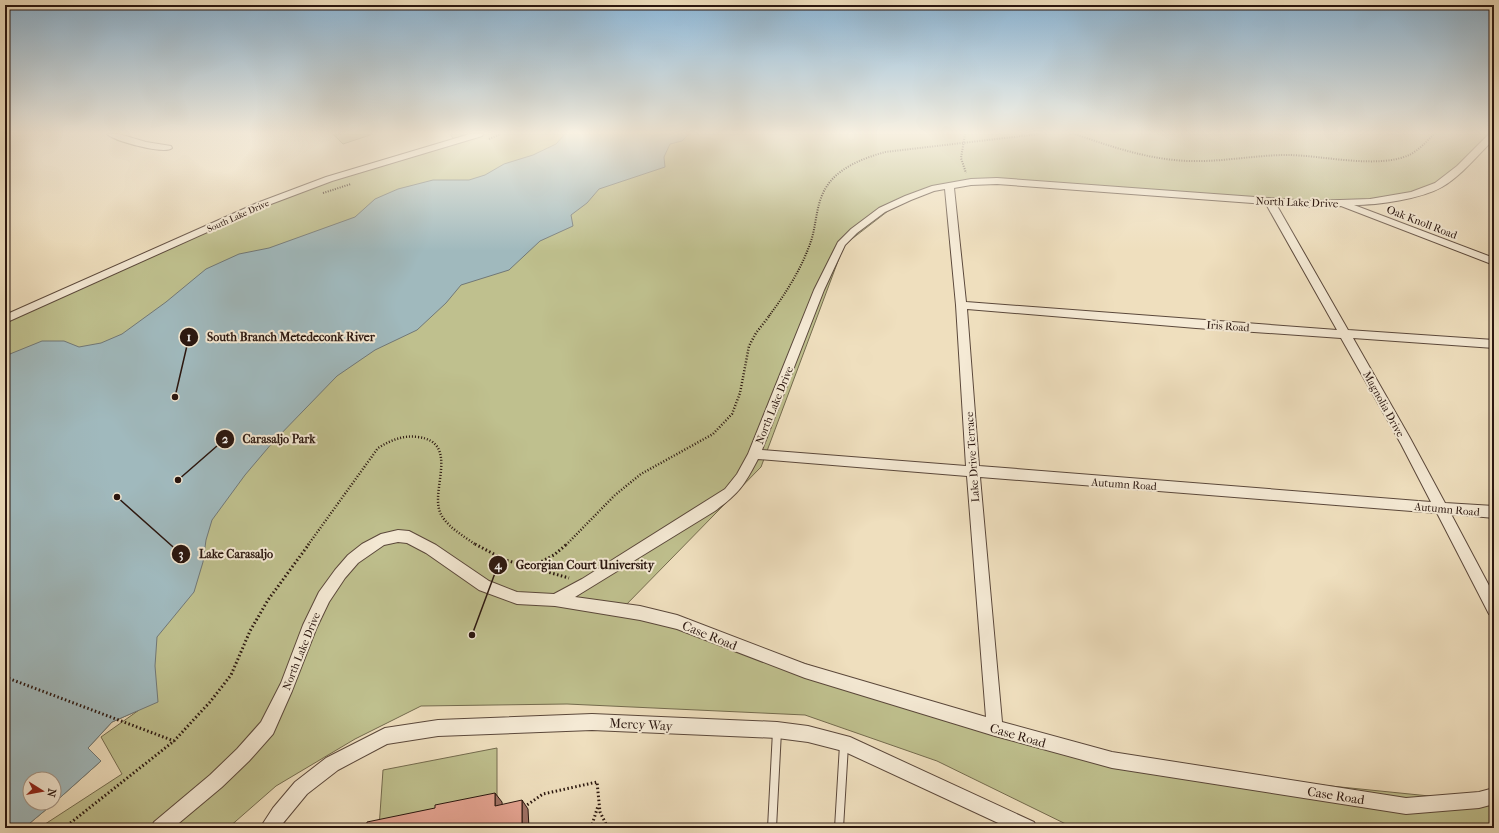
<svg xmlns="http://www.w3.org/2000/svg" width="1499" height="833" viewBox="0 0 1499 833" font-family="'IM FELL French Canon',serif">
<rect width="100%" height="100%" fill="#efdfbe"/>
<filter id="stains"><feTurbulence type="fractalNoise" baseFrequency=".005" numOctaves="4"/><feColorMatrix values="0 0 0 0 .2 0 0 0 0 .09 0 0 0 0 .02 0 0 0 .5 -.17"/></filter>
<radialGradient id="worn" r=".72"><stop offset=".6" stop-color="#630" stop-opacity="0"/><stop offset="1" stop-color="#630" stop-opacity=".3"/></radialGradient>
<path fill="#bfc08e" stroke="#746b4e" d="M333,134H373L343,144Z
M450,134H1494L1447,178L1413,194L1330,204L990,181L949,186L901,201L844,245L761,467L622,609L677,622L1113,764L1459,799L1494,795V828H1074L937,761L805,715L567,704L421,706L355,739L276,786L228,828H39L122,774L101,737L139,710L112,722L88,748L101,761L54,803V779H30V803H54L24,828H5V319L301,189L455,141Z
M497,748V803L379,828L383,770Z"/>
<path fill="#a0b9bd" stroke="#717877" d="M565,134H689L682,141L670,144L664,157L665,167L599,189L587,203L571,215L573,226L540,241L509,270L461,285L446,303L417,330L375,350L337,376L273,442L245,475L212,520L206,540L203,562L194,592L157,637L155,666L158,702L112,722L88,748L101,761L54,803V779H30V803H54L24,828H5V356L42,341H64L79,347L101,343L122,334L166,302L206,269L239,254L269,248L355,217L375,199L398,189L433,180H469L485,175L504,164L533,155L556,144Z"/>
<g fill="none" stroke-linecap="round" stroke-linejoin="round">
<defs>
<path id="service" d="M772,828L777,731
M839,828L844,745"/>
<path id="minor" d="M107,134H119L146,142L171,146L172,148C165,155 114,141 107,134Z
M470,134H483L482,136L332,181L263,207L5,323V315L257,203L326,177Z
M1489,134H1494V139C1478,155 1462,175 1442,187C1421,199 1378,205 1354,205L1494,258V265L1341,206L1310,207L1276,204L1348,330L1494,340V348L1353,338L1410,438L1445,503L1494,506V518L1451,514L1494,595V616L1489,614L1437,513L980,477L1002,722L1112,752L1406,798L1479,792L1494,788V804L1479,808L1406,814L1112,768L995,736L805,678L677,629L640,620L555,606L517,604L479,590L426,553L407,543L398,542L384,545L358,563L345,578L329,602L317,627L292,691L273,734L249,761L222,787L173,828H151L154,822L210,775L237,749L261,722L281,683L303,625L319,592L335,570L348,555L362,544L381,534L398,530L409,531L436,545L489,581L517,592L554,594L582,579L725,489L737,474L748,454L814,290L838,242L851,229L879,208L905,196L932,186L971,179L997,178L1310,201L1370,199L1411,192L1435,183L1457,166ZM997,184L1266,204L1337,330L966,302L954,188L971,185ZM945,189L956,305L966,466L762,450L824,290L845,245L857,233L885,212L911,200L934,191ZM967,309L1196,328L1341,338L1401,444L1431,502L979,466ZM758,459L967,476L986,717L805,664L677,615L640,606L575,597L715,511C739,493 744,486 758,459Z
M592,714L777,722L808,726L850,737L1034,822L1037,828H1009L843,751L808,742L777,738L592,730L438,736L387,744L338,770L307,794L279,828H260L273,808L295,782L326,758L385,728L438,720Z"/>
</defs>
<use href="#service" stroke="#5b483b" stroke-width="10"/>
<use href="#minor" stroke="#5b483b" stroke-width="2"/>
<path stroke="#2a160f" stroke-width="2" stroke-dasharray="1 1.5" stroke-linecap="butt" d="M965,134L961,158L966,173
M1075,134C1112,147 1150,160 1190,161C1223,162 1255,155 1287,155C1322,155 1380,170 1411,154C1420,149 1427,141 1434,134
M489,139L501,134
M323,193L351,184
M769,316C786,293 802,268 811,241C816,226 816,208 823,193C834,169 861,159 885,152L1039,134"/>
<path stroke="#2a160f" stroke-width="2.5" stroke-dasharray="1 2" stroke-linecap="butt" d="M308,545L378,448C391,440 403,435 418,437C458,442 433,485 439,509C443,525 464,536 476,545
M566,545L615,495L641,474L713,434L732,414L740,393L749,346L756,333L770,315"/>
<path stroke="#2a160f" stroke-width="3" stroke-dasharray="1.5 2.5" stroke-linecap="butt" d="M475,544L505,560L569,578
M531,567L554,555L567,544
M5,677L174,741
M524,807L543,794L597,782L600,812L608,828
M64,828L174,741L210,702L231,675L250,631L268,600L309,544
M591,828L598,806"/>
<use href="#service" stroke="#f5ead5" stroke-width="8"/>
<use href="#minor" fill="#f5ead5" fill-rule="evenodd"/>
</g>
<path fill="#a07266" stroke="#2a160f" d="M495,793L502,802L503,815L495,806Z
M522,800L528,809L529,828H522Z"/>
<path fill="#e4a391" stroke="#2a160f" d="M495,793V806L522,800V828H366L367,822L435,808V805Z"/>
<linearGradient id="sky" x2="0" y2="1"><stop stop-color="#8bb6d7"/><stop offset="0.53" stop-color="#f8f1e2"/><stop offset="1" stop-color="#f8f1e2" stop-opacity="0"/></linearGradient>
<rect width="1499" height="251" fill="url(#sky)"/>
<g text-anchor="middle" stroke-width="4" stroke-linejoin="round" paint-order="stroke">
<g font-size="9" fill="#2a160f" stroke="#f5ead5">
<text transform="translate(238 216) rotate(-24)" y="3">South Lake Drive</text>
</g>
<g font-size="11" fill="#2a160f" stroke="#f5ead5">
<text transform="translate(1297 202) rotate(2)" y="4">North Lake Drive</text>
<text transform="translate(1422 222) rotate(21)" y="4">Oak Knoll Road</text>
<text transform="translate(1228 326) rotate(4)" y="4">Iris Road</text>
<text transform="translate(1384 404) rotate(61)" y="4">Magnolia Drive</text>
<text transform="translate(774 405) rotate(-68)" y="4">North Lake Drive</text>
<text transform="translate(972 457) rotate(-94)" y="4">Lake Drive Terrace</text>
<text transform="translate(1124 484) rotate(4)" y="4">Autumn Road</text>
<text transform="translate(1447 509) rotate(5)" y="4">Autumn Road</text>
<text transform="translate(301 651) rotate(-68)" y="4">North Lake Drive</text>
</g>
<g font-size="13" fill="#2a160f" stroke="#f5ead5">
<text transform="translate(710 635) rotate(22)" y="5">Case Road</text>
<text transform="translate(641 724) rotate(3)" y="5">Mercy Way</text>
<text transform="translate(1018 735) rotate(16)" y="5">Case Road</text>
<text transform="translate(1336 795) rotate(9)" y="5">Case Road</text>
</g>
</g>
<path fill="none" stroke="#2a160f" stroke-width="1.5" d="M175 397L189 337M178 480L225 439M117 497L181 554M472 635L498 565"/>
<g fill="#2a160f" stroke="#f5ead5" stroke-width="1.5">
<circle cx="175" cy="397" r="4"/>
<circle cx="178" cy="480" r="4"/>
<circle cx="117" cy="497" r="4"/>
<circle cx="472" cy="635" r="4"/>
<circle cx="189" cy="337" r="10"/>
<circle cx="225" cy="439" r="10"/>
<circle cx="181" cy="554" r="10"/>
<circle cx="498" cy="565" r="10"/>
</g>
<g font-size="12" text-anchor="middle" font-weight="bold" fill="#fff">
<text x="189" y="341">1</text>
<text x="225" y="443">2</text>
<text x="181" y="558">3</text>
<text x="498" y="569">4</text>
</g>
<g font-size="12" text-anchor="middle" font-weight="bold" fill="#2a160f" stroke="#f5ead5" stroke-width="4" stroke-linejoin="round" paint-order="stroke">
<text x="291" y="341">South Branch Metedeconk River</text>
<text x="279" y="443">Carasaljo Park</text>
<text x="236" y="558">Lake Carasaljo</text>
<text x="585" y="569">Georgian Court University</text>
</g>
<rect width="1499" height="833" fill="none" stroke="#efdfbe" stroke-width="20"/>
<rect x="6" y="6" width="1487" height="821" fill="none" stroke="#2a160f" stroke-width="2"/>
<rect x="10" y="10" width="1479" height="813" fill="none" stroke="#2a160f"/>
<g transform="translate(42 791) rotate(101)"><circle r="19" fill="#f5ead5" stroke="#a49586"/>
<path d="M0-3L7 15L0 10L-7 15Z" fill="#8f2418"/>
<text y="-6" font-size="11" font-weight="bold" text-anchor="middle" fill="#2a160f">N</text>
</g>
<rect width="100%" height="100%" filter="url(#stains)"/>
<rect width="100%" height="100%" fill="url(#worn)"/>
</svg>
